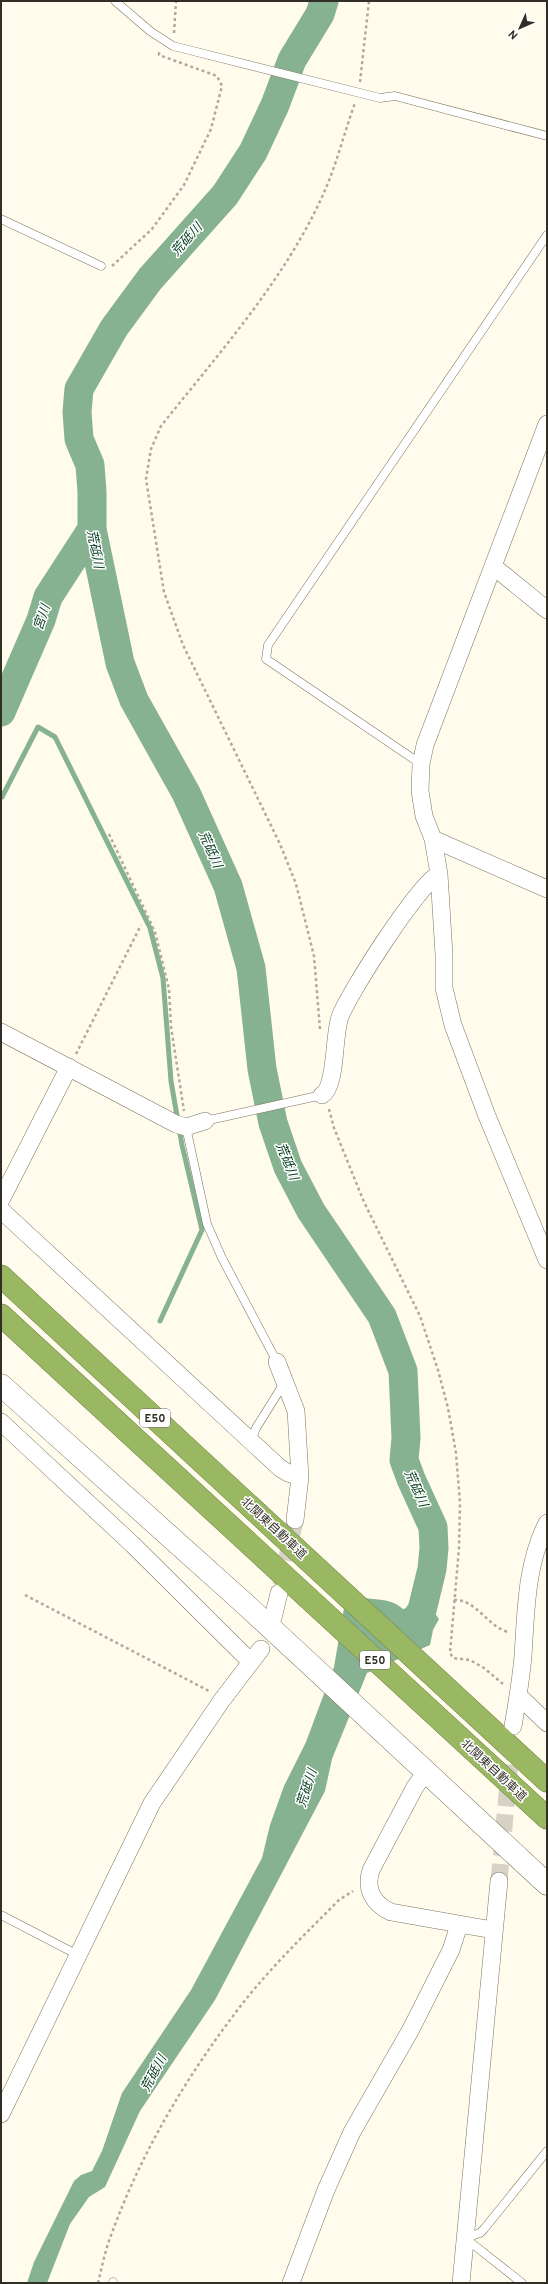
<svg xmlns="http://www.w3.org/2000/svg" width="548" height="2284" viewBox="0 0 548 2284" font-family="Overpass,'Noto Sans JP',sans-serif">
<rect width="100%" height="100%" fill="#fffbed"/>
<path fill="#86b292" d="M365,1598C380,1600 392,1599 403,1609L412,1607L421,1600L427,1602L439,1619L433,1630L430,1645L367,1673L332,1759L325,1791L215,2000L140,2111L105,2187L89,2197L70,2224L47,2283H27L34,2262L74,2181L81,2175L92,2171L102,2151L122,2093L191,1990L262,1858L270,1825L284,1786L306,1742L334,1667L344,1608Z"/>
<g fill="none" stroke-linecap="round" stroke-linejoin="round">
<path stroke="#86b292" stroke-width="5" d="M3,709L11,714
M2,797L38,727L55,737L150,928L163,978L171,1081L182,1145L202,1230L160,1321"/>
<path stroke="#86b292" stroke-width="29" d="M324,1L320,14L292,60L275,105L253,152L225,195L150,279L114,328L79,389L77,412L79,439L90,465L92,492V529L120,663L134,700L186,793L228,886L251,968L262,1069L273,1123L288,1167L311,1211L382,1316L403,1371L406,1438L404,1460L411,1479L433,1527L434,1548L432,1569L422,1610L415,1620L400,1628
M1,712L41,620L48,597L92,529"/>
<path stroke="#d6d2c5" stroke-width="17" stroke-dasharray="17 8" stroke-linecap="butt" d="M281,1585L295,1520
M499,1881L512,1740"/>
<defs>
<path id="lane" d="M115,1L150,31L173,46L380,98L395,96L547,136
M1,219L101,266
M421,764L266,659L268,645L547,235
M205,1121L322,1095
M186,1127L207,1224L222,1258L277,1362
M251,1441L256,1428L281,1388L285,1384
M1,1915L78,1955
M465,2238L480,2233L484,2229L547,2151
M465,2238L522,2283
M113,2283V2282"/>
<path id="street" d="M547,424L425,745L421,764L420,791L424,816L433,839L439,874L444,955V988L453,1025L487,1116L547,1260
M493,566L547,610
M433,839L547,889
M1,1032L176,1124L186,1127L205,1121
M322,1095C337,1086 333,1036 340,1017C348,994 420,882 439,874
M1,1200L69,1067
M1,1210L280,1468L288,1473L300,1477
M277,1362L296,1411L300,1477L295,1520
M1,1422L132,1544L251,1662
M273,1618L279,1593
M518,1695L547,1723
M513,1726C517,1703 521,1680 523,1656C526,1611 526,1564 547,1523
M426,1772L415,1787L371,1870C365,1889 373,1904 391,1912L493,1930
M1,2114L152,1803L222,1700L261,1649
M291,2283L326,2190L352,2132L410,2031L451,1950L459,1925
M461,2283L499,1881"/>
<path id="secondary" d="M1,1385L245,1604L547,1884"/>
<path id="highway" d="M1,1276L547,1781
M1,1315L547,1818"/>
</defs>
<use href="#lane" stroke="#7a755f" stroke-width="9"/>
<use href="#street" stroke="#7a755f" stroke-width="18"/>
<use href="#secondary" stroke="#7a755f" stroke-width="23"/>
<use href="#highway" stroke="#75874c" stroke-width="23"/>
<path stroke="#aeab9e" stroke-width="2.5" stroke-dasharray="3 3" stroke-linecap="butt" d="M174,33L176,1
M360,82L369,1
M112,266L152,229L184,185L211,129L222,86L217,76L159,55V52
M109,834L155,932L169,989L171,1027L184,1111
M320,1029L314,956L296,884L280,844L183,645L164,592L146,479L151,449L161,426C219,353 283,282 322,197C336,167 344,133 355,103
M76,1054L141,925
M329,1109L334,1128L364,1202L420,1316L438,1370L448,1408L456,1453L460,1503L459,1548L450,1653L453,1658L470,1660L484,1668L503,1684
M25,1595L209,1691
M454,1600C476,1599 488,1627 508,1632
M98,2283C102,2266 106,2247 113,2230C141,2154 184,2081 233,2016C264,1974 302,1937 339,1900L353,1891"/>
<use href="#lane" stroke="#fff" stroke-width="8"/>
<use href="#street" stroke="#fff" stroke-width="17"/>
<use href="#secondary" stroke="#fff" stroke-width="22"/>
<use href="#highway" stroke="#9ab761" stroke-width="22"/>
</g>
<g text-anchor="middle" stroke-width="3" stroke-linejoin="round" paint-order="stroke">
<g fill="#fff" stroke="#6f6d66" stroke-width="1">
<rect x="140" y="1409" width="30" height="18" rx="3"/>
<rect x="360" y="1651" width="30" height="18" rx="3"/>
</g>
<g font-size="11" font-weight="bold" fill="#312f25">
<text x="155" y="1422">E50</text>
<text x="375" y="1664">E50</text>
</g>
<g font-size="12" fill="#312f25" stroke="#fff">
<text transform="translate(274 1528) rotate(43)" y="4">北関東自動車道</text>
<text transform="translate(494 1770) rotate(43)" y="4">北関東自動車道</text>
</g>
<g font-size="13" font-style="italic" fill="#023a1c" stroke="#fff">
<text transform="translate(186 239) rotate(-48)" y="5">荒砥川</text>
<text transform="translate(96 549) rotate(79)" y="5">荒砥川</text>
<text transform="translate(41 617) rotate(-71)" y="5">宮川</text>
<text transform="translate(211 849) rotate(66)" y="5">荒砥川</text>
<text transform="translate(288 1161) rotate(68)" y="5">荒砥川</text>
<text transform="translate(417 1488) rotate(66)" y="5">荒砥川</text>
<text transform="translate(306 1788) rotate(-72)" y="5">荒砥川</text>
<text transform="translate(153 2073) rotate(-62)" y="5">荒砥川</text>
</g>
</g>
<rect width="548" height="2284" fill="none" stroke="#312f25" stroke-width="4"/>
<g transform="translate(520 28) rotate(225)" stroke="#ffffff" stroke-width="3" paint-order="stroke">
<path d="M0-3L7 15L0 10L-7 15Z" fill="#312f25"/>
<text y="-6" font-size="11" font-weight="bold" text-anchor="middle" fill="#312f25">N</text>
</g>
</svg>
